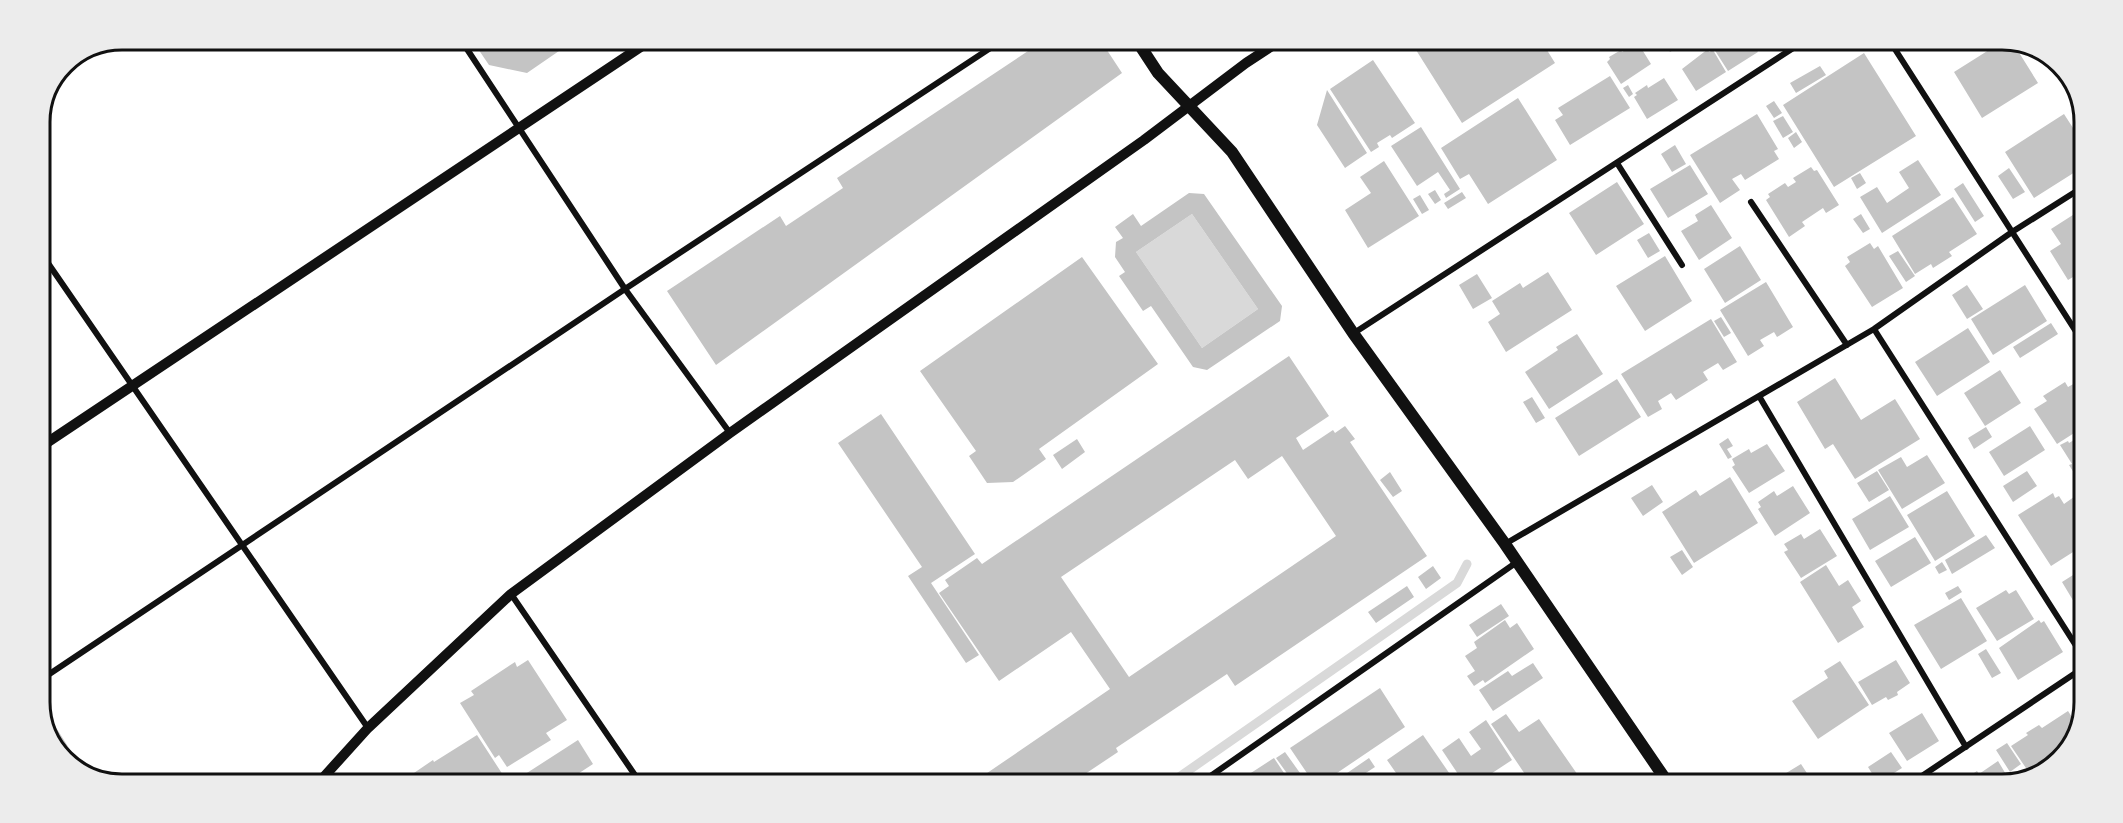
<svg xmlns="http://www.w3.org/2000/svg" width="2123" height="823" viewBox="0 0 2123 823" font-family="'Sofia Sans Condensed',sans-serif">
<rect width="100%" height="100%" fill="#fff"/>
<path fill="#d9d9d9" d="M1192,214L1258,309L1202,348L1136,252Z"/>
<g fill="none" stroke-linecap="round" stroke-linejoin="round">
<path stroke="#d9d9d9" stroke-width="9" d="M1172,782L1457,583L1467,564"/>
</g>
<path fill="#c4c4c4" fill-rule="evenodd" d="M472,40H575L527,73L489,65Z
M1043,41H1101L1122,73L716,365L667,291L780,216L786,226L843,188L837,178Z
M1411,42H1542L1555,63L1462,123Z
M1638,43L1651,64L1621,84L1607,62L1610,59L1609,57L1621,50L1622,52Z
M1664,43H1686L1670,52Z
M1719,43H1753L1758,52L1728,71L1714,49Z
M2000,43H2013L2038,83L1982,118L1954,72Z
M1708,49L1709,52L1713,50L1726,72L1696,91L1682,69Z
M1864,53L1916,136L1834,187L1783,105Z
M1373,60L1415,123L1392,138L1390,135L1377,143L1379,147L1371,152L1330,89Z
M1820,66L1826,75L1796,93L1790,83Z
M1610,76L1630,108L1570,145L1555,120L1563,115L1558,108Z
M1664,78L1678,100L1647,119L1634,97L1637,95L1635,93L1647,85L1648,88Z
M1628,85L1633,94L1629,97L1623,88Z
M1327,90L1367,153L1345,168L1317,125Z
M1518,98L1557,160L1488,204L1469,174L1460,179L1441,148Z
M1774,101L1782,113L1774,118L1766,106Z
M1757,114L1778,149L1774,151L1779,159L1745,180L1741,174L1732,179L1740,190L1720,203L1690,155Z
M2064,114L2084,145L2083,167L2034,198L2005,152Z
M1783,116L1793,132L1783,138L1773,121Z
M1421,127L1460,189L1446,198L1444,194L1450,190L1438,172L1417,186L1391,146Z
M1796,132L1802,142L1794,148L1788,138Z
M1675,145L1686,164L1672,172L1661,154Z
M1918,160L1941,195L1882,233L1860,197L1877,187L1887,203L1909,188L1899,172Z
M1384,161L1419,216L1368,248L1345,210L1371,193L1360,177Z
M1690,165L1708,194L1668,218L1650,189Z
M1811,167L1814,171L1817,170L1839,205L1826,213L1823,208L1802,222L1805,226L1789,237L1766,200L1770,197L1768,194L1785,183L1788,187L1796,182L1793,178Z
M2009,168L2025,192L2013,199L1998,176Z
M1860,173L1866,183L1857,189L1851,178Z
M1617,182L1644,224L1596,255L1569,213Z
M1963,183L1984,216L1975,222L1954,189Z
M1435,190L1441,200L1435,204L1428,194Z
M1462,192L1466,198L1448,209L1444,203Z
M1189,193L1204,194L1282,306L1280,321L1207,370L1193,367L1151,306L1143,311L1119,276L1125,272L1115,257L1116,242L1123,238L1115,227L1133,214L1141,226ZM1192,214L1258,309L1202,348L1136,252Z
M1420,195L1429,210L1422,214L1413,199Z
M1953,197L1977,234L1949,252L1952,256L1933,268L1931,264L1915,274L1892,236Z
M1711,205L1732,238L1699,260L1681,231L1698,221L1695,215Z
M2076,213L2083,224V271L2068,280L2050,251L2061,244L2051,229Z
M1861,214L1870,229L1863,233L1853,219Z
M1649,233L1660,251L1648,258L1637,240Z
M1870,243L1874,249L1878,246L1903,288L1872,307L1845,266L1850,262L1847,257Z
M1740,246L1761,280L1725,303L1704,269Z
M1898,251L1915,276L1906,282L1889,256Z
M1665,256L1692,301L1645,331L1616,286Z
M1082,257L1158,364L1039,449L1046,459L1013,482L987,483L969,456L976,451L920,371Z
M1548,272L1572,310L1506,352L1488,322L1500,314L1492,301L1520,283L1523,288Z
M1477,274L1492,298L1473,309L1459,285Z
M1766,282L1793,327L1777,337L1774,332L1760,340L1764,346L1748,356L1720,310Z
M1967,285L1983,309L1967,319L1952,295Z
M2025,285L2047,321L1993,355L1971,319Z
M1721,317L1731,333L1724,337L1714,321Z
M1711,319L1737,362L1723,370L1718,363L1703,372L1708,380L1676,400L1671,393L1658,401L1662,409L1648,417L1621,374Z
M2051,323L2058,334L2020,358L2013,347Z
M1968,328L1990,362L1937,396L1915,362Z
M1577,334L1603,374L1549,409L1525,372L1558,350L1556,347Z
M1289,356L1329,416L1296,438L1303,450L1333,430L1335,433L1345,426L1355,439L1350,442L1427,556L1235,686L1227,674L1116,748L1118,752L1082,776L1085,781L1084,782H974L1110,689L1071,632L999,681L939,593L949,586L945,580L977,558L982,564ZM1282,456L1336,536L1129,677L1061,577L1235,460L1248,479Z
M2000,370L2021,403L1985,426L1964,393Z
M1835,378L1861,420L1895,399L1920,439L1855,479L1833,444L1825,449L1797,402Z
M1617,379L1641,417L1579,456L1555,418Z
M2065,382L2068,387L2077,382L2080,386L2082,384V428L2057,444L2034,409L2047,401L2043,396Z
M1532,397L1545,418L1536,423L1523,402Z
M881,414L975,554L931,583L979,655L966,663L908,576L922,567L838,443Z
M2030,426L2045,450L2004,476L1989,452Z
M1986,427L1992,437L1974,449L1968,438Z
M2082,435L2081,484L2069,465L2072,464L2060,445L2068,441L2069,443Z
M1728,438L1733,446L1727,449L1732,457L1728,459L1719,444Z
M1077,439L1085,452L1062,469L1053,455Z
M1767,444L1785,471L1749,493L1732,467L1735,465L1732,459L1749,449L1751,453Z
M1927,455L1945,483L1902,509L1878,470L1901,457L1907,467Z
M1877,471L1889,490L1869,502L1857,483Z
M2027,471L2037,486L2013,502L2003,486Z
M1390,472L1402,491L1393,497L1380,480Z
M1730,477L1758,523L1694,563L1662,512L1696,490L1700,496Z
M1652,485L1663,502L1643,516L1631,498Z
M1793,486L1810,513L1775,536L1758,509L1761,507L1758,502L1774,491L1777,496Z
M1947,491L1975,536L1935,561L1907,515Z
M2053,493L2055,498L2059,496L2064,504L2078,494L2081,499V547L2051,566L2018,515Z
M1890,496L1909,527L1870,550L1852,519Z
M1820,529L1837,556L1801,578L1784,552L1788,550L1784,544L1801,534L1804,539Z
M1986,535L1995,548L1952,574L1945,560Z
M1915,537L1931,563L1891,587L1875,561Z
M1682,550L1693,567L1682,575L1670,557Z
M1942,562L1947,570L1939,574L1935,567Z
M1826,565L1839,586L1848,580L1861,601L1852,607L1864,627L1838,643L1800,582Z
M1433,566L1441,578L1426,589L1418,577Z
M2081,570L2080,590V612L2062,582Z
M1407,586L1414,597L1376,623L1368,612Z
M1958,586L1962,592L1949,600L1945,593Z
M2006,590L2009,594L2016,590L2034,619L1997,641L1976,608Z
M1961,598L1987,641L1941,669L1914,625Z
M1501,604L1509,616L1477,637L1469,625Z
M1505,620L1510,628L1517,623L1534,649L1485,683L1483,680L1474,686L1467,676L1475,671L1465,656L1477,648L1474,642Z
M2039,620L2041,623L2044,621L2063,652L2018,680L1999,648Z
M1986,649L2001,673L1992,678L1978,654Z
M528,660L567,720L546,733L551,740L507,767L499,755L495,758L460,703L474,695L471,691L515,662L517,667Z
M1896,660L1910,683L1897,692L1898,695L1888,700L1886,697L1872,705L1858,682Z
M1840,661L1869,705L1818,739L1792,701L1828,678L1824,671Z
M1533,663L1543,678L1493,711L1479,690L1508,671L1512,676Z
M1380,688L1405,727L1337,773L1339,777L1331,782H1313L1290,748Z
M45,710L84,772L56,751L41,712Z
M2068,711L2079,728L2047,770L2035,774L2032,769L2028,771L2011,746L2028,735L2026,733L2039,725L2042,728Z
M1922,713L1939,741L1907,761L1889,733Z
M1506,714L1519,732L1539,719L1582,781L1531,783L1491,724Z
M1486,720L1512,760L1477,783H1464L1442,750L1459,738L1471,756L1481,749L1469,732Z
M477,735L503,775L495,780H414L411,775L433,760L434,762Z
M1423,735L1456,783H1403L1387,760Z
M578,740L593,764L567,781L516,780Z
M2007,743L2021,764L2010,772L1996,750Z
M1285,752L1300,773L1291,779L1276,758Z
M1891,752L1902,768L1878,783L1868,767Z
M1274,758L1288,779L1284,782H1237Z
M1369,758L1375,767L1352,782H1334Z
M1998,761L2010,781L2001,784H1957L1977,771L1979,774Z
M1801,764L1814,784L1770,783Z"/>
<g fill="none" stroke-linecap="round" stroke-linejoin="round">
<path stroke="#111" stroke-width="6" d="M461,40L625,289L730,433
M1891,43L2082,341
M1617,163L1682,265
M1751,202L1847,345
M39,250L368,728
M1874,329L2080,652
M1354,333L1801,43
M1759,396L1966,747
M1505,544L1874,329L2012,232L2083,187
M511,594L639,781
M39,681L625,289L1001,41
M1202,782L1517,562
M1910,784L2080,670"/>
<path stroke="#111" stroke-width="10" d="M39,448L651,40
M321,780L368,728L511,594L730,433L1144,140L1246,63L1278,42"/>
<path stroke="#111" stroke-width="12" d="M1137,41L1158,73L1232,152L1353,333L1505,544L1668,783"/>
</g>
<path d="M0 0H2123V823H0ZM122 50H2002A72 72 0 0 1 2074 122V702A72 72 0 0 1 2002 774H122A72 72 0 0 1 50 702V122A72 72 0 0 1 122 50Z" fill="#ececec" fill-rule="evenodd"/>
<path fill="none" stroke="#111" stroke-width="3" d="M122 50H2002A72 72 0 0 1 2074 122V702A72 72 0 0 1 2002 774H122A72 72 0 0 1 50 702V122A72 72 0 0 1 122 50Z"/>
</svg>
